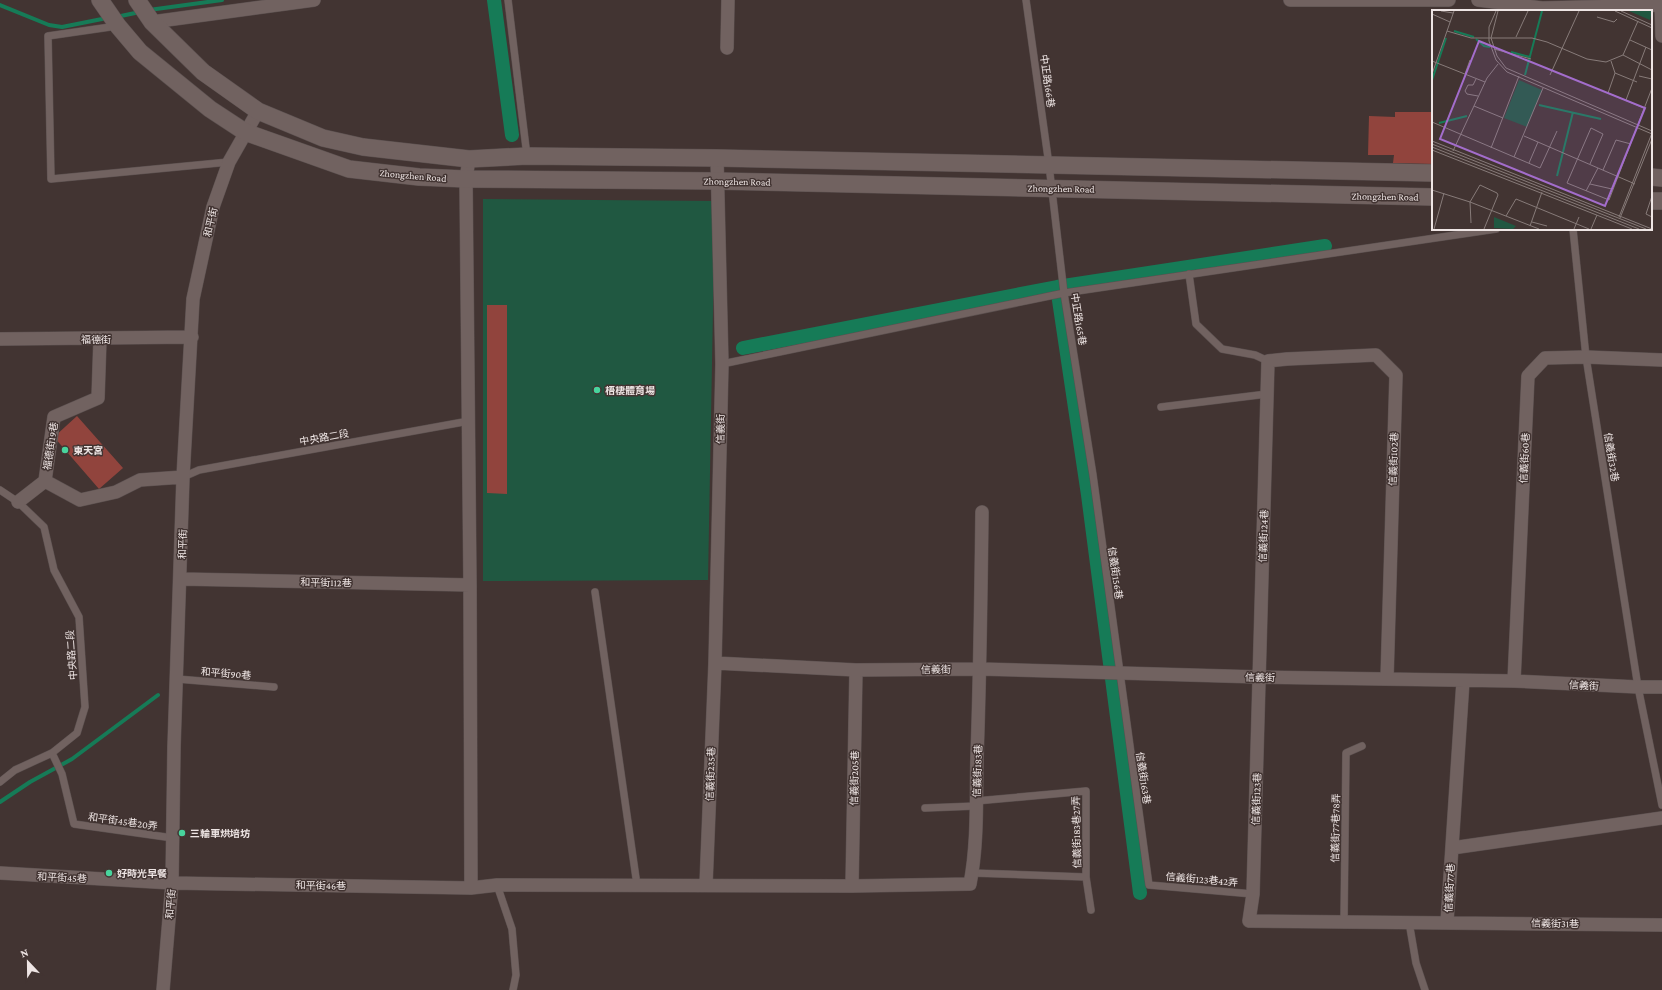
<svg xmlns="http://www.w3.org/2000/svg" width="1662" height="990" viewBox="0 0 1662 990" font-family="'Crimson Pro','Noto Sans TC',serif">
<rect width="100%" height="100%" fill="#423432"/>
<path fill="#205841" d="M483,199L715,201L708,580L483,581Z"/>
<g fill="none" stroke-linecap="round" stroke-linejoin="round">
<path stroke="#167b57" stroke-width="4" d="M0,5L49,25L62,27L107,18
M149,10L222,0
M116,17L140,12
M0,802L30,782L72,759L158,695"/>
<path stroke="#167b57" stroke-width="14" d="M494,0L512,135
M1057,287L1088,495L1140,893
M743,348L1057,287L1325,246"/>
</g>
<path fill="#91443d" d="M1395,112H1433V164L1393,163L1394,155H1368L1369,116L1395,117Z
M487,305H507V494L487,493Z
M77,416L123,468L99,489L54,437Z"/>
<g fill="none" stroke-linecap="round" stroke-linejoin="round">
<defs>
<path id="service" d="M508,0L527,156
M1026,0L1049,165L1064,293L1093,475L1149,885L1253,894
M117,26L48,36L51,179L229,162
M1573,229L1586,357L1638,687L1662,805
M1189,274L1196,324L1222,349L1255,355L1268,361
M722,364L1064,293L1496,229
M1161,407L1267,394
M183,477L199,470L469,421
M0,490L18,502L44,527L54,570L79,617L85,707L77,733L52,753L15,770L0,782
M595,592L637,885
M177,679L274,687
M52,753L62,774L74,824L173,838
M976,801L1086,791V877L1091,910
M925,808L976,806
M972,873L1086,877
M497,885L512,929L516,975L513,990
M1344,921L1346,753L1362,746
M1409,922L1416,963L1425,990"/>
<path id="minor" d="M1290,0H1449
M1478,0L1542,8L1662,5
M1661,0L1662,36
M152,22L314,0
M727,48L728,0
M469,159L466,179L470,585L471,888
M0,339L192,337
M100,339L98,398L54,417L45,481L80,500L116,492L140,480L183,477
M18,502L45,481
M181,579L470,585
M715,663L856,670L980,669L1259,677L1514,681L1638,687H1662
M1387,679L1396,375L1376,355L1287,359L1268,361L1253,894L1249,921L1662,925
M1514,681L1528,376L1545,358L1586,357L1662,360
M1452,848L1662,818
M0,873L172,883L471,888L497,885L852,886L970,884C978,843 976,799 977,757C980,675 981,594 982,512
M706,885L715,663L722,364L717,158
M852,886L856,670
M1447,922L1463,681
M163,990L172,883L174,747L183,477L193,299L213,207L229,162L258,111"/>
<path id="tertiary" d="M100,0L118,26L140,52L210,109L245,132L349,169L419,177L466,179L717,181L1433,197
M137,0L152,22L203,72L258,111L323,138L363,147L469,159L527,156L717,158L1433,173
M1651,177L1662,178
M1651,201H1662"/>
</defs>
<use href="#service" stroke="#5b504f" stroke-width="8"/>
<use href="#minor" stroke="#5b504f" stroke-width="14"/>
<use href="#tertiary" stroke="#5b504f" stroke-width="18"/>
<use href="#service" stroke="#716260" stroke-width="7"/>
<use href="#minor" stroke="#716260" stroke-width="13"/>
<use href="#tertiary" stroke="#716260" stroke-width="17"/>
</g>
<g fill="#48d49d" stroke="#423432" stroke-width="1.5">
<circle cx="597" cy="390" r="4"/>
<circle cx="65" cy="450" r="4"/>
<circle cx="182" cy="833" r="4"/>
<circle cx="109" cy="873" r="4"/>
</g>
<g text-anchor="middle" stroke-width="3" stroke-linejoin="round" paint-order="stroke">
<g font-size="10" fill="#eee5e4" stroke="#423432">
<text transform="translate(1048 81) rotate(82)" y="4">中正路166巷</text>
<text transform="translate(413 175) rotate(5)" y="4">Zhongzhen Road</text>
<text transform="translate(737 181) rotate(1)" y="4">Zhongzhen Road</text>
<text transform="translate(1061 188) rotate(1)" y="4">Zhongzhen Road</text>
<text transform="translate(1385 196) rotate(1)" y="4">Zhongzhen Road</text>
<text transform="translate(210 222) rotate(-77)" y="4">和平街</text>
<text transform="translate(1079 319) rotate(81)" y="4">中正路165巷</text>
<text x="96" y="343">福德街</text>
<text transform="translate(720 429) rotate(-89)" y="4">信義街</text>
<text transform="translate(324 437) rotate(-10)" y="4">中央路二段</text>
<text transform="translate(50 446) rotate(-81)" y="4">福德街19巷</text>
<text transform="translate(1612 457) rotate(81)" y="4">信義街32巷</text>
<text transform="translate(1524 458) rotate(-87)" y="4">信義街60巷</text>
<text transform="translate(1393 459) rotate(-88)" y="4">信義街102巷</text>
<text transform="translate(1263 536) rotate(-88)" y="4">信義街124巷</text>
<text transform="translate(182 544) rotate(-88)" y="4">和平街</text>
<text transform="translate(1116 573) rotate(82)" y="4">信義街156巷</text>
<text transform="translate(326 582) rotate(1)" y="4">和平街112巷</text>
<text transform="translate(71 655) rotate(-94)" y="4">中央路二段</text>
<text transform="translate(936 669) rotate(-1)" y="4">信義街</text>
<text transform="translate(226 673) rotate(5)" y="4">和平街90巷</text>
<text transform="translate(1260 677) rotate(1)" y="4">信義街</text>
<text transform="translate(1584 685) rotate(3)" y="4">信義街</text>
<text transform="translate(977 771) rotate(-88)" y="4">信義街183巷</text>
<text transform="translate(710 774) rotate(-88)" y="4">信義街235巷</text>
<text transform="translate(854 778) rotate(-89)" y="4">信義街205巷</text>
<text transform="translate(1144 778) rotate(82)" y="4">信義街163巷</text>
<text transform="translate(1256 799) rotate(-88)" y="4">信義街123巷</text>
<text transform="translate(123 821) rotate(8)" y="4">和平街45巷20弄</text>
<text transform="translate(1335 828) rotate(-89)" y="4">信義街77巷78弄</text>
<text transform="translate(1076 832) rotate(-91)" y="4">信義街183巷27弄</text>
<text transform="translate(62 877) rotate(3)" y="4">和平街45巷</text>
<text transform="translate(1202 879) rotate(5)" y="4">信義街123巷42弄</text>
<text transform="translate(321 885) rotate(1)" y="4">和平街46巷</text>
<text transform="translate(1449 888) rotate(-87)" y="4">信義街77巷</text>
<text transform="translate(170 904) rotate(-85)" y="4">和平街</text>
<text transform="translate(1555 923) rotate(1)" y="4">信義街31巷</text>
</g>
<g font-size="10" font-weight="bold" fill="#eee5e4" stroke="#423432" text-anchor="start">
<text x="605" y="394">梧棲體育場</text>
<text x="73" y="454">東天宮</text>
<text x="190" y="837">三輪車烘培坊</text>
<text x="117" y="877">好時光早餐</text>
</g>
</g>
<g transform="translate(1432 10)">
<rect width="220" height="220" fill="#423432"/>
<path d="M197,1H220L218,10ZM87,70L110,80L95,117L72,108ZM62,207L84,216L81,219L62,218Z" fill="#205841"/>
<path fill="none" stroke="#167b57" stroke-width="2" d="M22,21L42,27M44,29L52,36L58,37M79,42L98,47M93,65L110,1M0,70L14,28M107,95L169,109M7,113L35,106M125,166L141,102"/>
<path fill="none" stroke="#877b79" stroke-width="1" d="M9,1L21,3M64,1L57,17V31L64,50L75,62L220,124M66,1L59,28L65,46L74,58L220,121M183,1L220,18M189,1L220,15M0,4L18,12M165,7L182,12L185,9M15,21L39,28H100L115,32L155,49L174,52L191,45L206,11M84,27L96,1M198,30L220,40M62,39L99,49M191,45L220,60M0,51L53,72M179,51L183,63L205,72M183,63L176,83L212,98M0,64L22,1M33,64L38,50M118,65L147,1M207,66L220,69M44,69L41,75H36L33,81L35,84L46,86M194,90L214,37M42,96L71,108M0,112L108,158L125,121M92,126L203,174M0,131L220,219M0,134L214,219M0,137L207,219M59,138L87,66M0,140L200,219M21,141L55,68L66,54M82,147L111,78M97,153L106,132M158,154L171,124L159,118L135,173L177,190L220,78M171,160L184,130L199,134M158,174L180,179M0,180L38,192L107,219M154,181L166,158M220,186L214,204L220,207M74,206L84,189L157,219M187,207L220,123M188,208L220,129M100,212L115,216M39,213L38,192L48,175L65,183L66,185L52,219M98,216L110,182M2,219L12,183M142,219L147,207M159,219L165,205"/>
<path fill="#a36dcc" fill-opacity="0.15" stroke="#a36dcc" stroke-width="2" d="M47,31L213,98L173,196L8,129Z"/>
<rect width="220" height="220" fill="none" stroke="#eee5e4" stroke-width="2"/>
</g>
<g transform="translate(28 962) rotate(338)" stroke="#423432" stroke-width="3" paint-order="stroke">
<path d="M0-3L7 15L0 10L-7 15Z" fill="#eee5e4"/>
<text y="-6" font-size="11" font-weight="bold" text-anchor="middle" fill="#eee5e4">N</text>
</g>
</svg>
